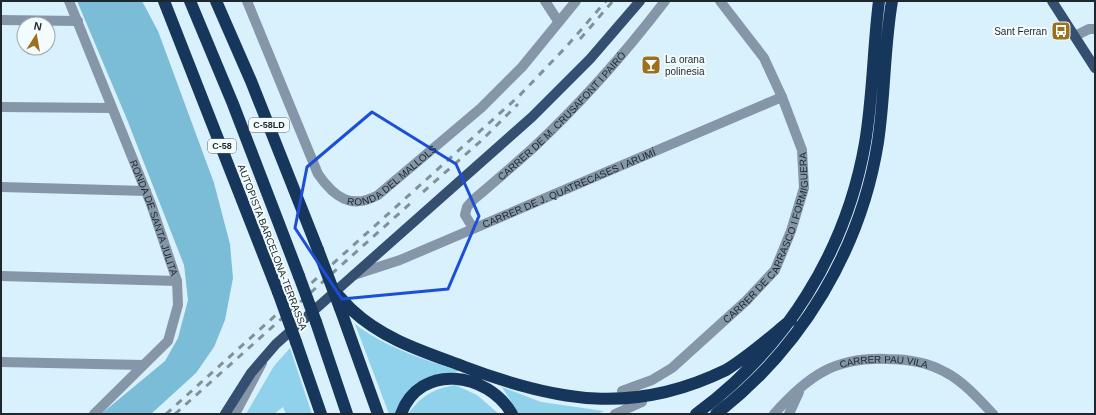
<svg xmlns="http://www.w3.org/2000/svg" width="1096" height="415" viewBox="0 0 1096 415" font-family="Helvetica,sans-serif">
<rect width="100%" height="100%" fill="#d8f1fc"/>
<path fill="#90d1ec" d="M355,324C385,347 424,360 460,371L434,376L396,414H389Z
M290,348L312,414H286L283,407L274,414H246L274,366Z
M455,385L477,395L499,414H408C421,396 433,389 455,385Z
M502,387L541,402L604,411L598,414H519Z"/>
<path fill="#7bbdd7" d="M77,1H142L158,31L214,183L230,244L233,278L225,320L214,347L196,373L151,414H101L165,361L178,338L188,300L184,265L126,117Z"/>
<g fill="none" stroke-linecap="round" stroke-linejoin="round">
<g stroke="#8696a9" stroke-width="10">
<path id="s1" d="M69,1L151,204L177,281L178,305L168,341L94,414"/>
<path id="s2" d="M247,1L318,174C334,197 351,210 378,195L481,108L522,67L576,1"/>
<path d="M545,1L558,21"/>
<path d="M1,20L78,21"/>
<path d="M1075,36L1089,29H1095"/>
<path d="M1,107L112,108"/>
<path d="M1,187L146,191"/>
<path id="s3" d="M473,228L465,215L467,207L473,200C493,183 513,166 533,148C580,104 626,52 665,1"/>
<path id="s4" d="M354,275L400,260L782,97"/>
<path d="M1,276L177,281"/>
<path d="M1,362L143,365"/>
<path id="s5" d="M622,391L652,380L672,368L746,301L775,270L791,231L804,188L802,150L782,97L764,58L720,1"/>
<path d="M235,414L262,363"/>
<path d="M615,414L642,402"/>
<path id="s6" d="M774,414C808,376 834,357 887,359C907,359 927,362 945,372C963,381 980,400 993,414"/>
<path d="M789,414L799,392"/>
</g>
<path stroke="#344f70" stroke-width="10" d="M1052,1L1095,68
M225,414L251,373L276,344L532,117L590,59L640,1"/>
<path stroke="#16365b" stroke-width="12" d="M164,1L278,292
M190,1L233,104L299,276
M216,1L251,81L318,250
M340,308L378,414
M352,310C384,340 425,352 465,367C558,402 634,415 726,370C749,356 770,337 791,320
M316,322L347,414
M296,342L321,414
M401,414C420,362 488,372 512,414
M696,414C785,349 846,252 865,143C873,96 873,48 879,1
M716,414C802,348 861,249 878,142C885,96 884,48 892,1"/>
<path stroke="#7f929a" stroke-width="3" stroke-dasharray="7 7" stroke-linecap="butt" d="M580,39L613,1
M423,192L482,140L518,104
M166,414L519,96L566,47L606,1
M175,414L412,202"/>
<path stroke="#16365b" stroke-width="12" d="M318,250L340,308
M299,276L316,322
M278,292L296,342
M338,295L352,310"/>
</g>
<path fill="none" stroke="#1d4ed8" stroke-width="3" stroke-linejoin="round" d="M372,112L456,164L479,216L448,289L342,299L295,228L307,167Z"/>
<defs>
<symbol id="bus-square" viewBox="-11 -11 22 22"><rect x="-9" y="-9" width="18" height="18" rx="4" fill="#9b711f" stroke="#f4fbfd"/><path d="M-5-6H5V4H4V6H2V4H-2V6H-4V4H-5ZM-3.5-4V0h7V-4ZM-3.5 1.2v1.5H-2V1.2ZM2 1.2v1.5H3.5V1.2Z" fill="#fff"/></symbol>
<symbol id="bar-square" viewBox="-11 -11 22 22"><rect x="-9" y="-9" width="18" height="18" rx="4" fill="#9b711f" stroke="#f4fbfd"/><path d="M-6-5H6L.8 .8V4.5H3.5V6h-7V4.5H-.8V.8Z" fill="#fff"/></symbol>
</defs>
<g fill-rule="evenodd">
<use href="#bus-square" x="1050" y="20" width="22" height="22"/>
<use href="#bar-square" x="640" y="54" width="22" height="22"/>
</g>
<g text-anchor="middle" stroke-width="4" stroke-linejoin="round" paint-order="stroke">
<g fill="#f4fbfd" stroke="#5d676b" stroke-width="1">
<rect x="249" y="118" width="40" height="14" rx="3"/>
<rect x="208" y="139" width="28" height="14" rx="3"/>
</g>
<g font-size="9" font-weight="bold" fill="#1c282d">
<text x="269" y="128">C-58LD</text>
<text x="222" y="149">C-58</text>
</g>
<g font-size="10" fill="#1c282d" stroke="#f4fbfd" text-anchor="end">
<text x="1047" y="35">Sant Ferran</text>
<text x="665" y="63" text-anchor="start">La orana<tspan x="665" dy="12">polinesia</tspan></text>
</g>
<g font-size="10" fill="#1c282d" stroke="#f4fbfd">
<text dy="4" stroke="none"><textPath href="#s3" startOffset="155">CARRER DE M. CRUSAFONT I PAIRÓ</textPath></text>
<text dy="4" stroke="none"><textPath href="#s2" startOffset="280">RONDA DEL MALLOLS</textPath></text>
<text dy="4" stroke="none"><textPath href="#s4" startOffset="232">CARRER DE J. QUATRECASES I ARUMÍ</textPath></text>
<text dy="4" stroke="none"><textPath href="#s1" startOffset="233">RONDA DE SANTA JULITA</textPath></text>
<text dy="4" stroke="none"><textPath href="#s5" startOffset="223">CARRER DE CARRASCO I FORMIGUERA</textPath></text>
<text transform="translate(273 247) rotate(69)" y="4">AUTOPISTA BARCELONA-TERRASSA</text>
<text dy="4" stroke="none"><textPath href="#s6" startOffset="128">CARRER PAU VILA</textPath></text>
</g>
</g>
<rect width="1096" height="415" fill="none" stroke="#1c282d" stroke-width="4"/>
<g transform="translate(36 36) rotate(11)"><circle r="19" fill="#f4fbfd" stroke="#9ea7aa"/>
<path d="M0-3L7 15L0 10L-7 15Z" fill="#9b711f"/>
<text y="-6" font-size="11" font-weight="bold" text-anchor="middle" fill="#1c282d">N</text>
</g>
</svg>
